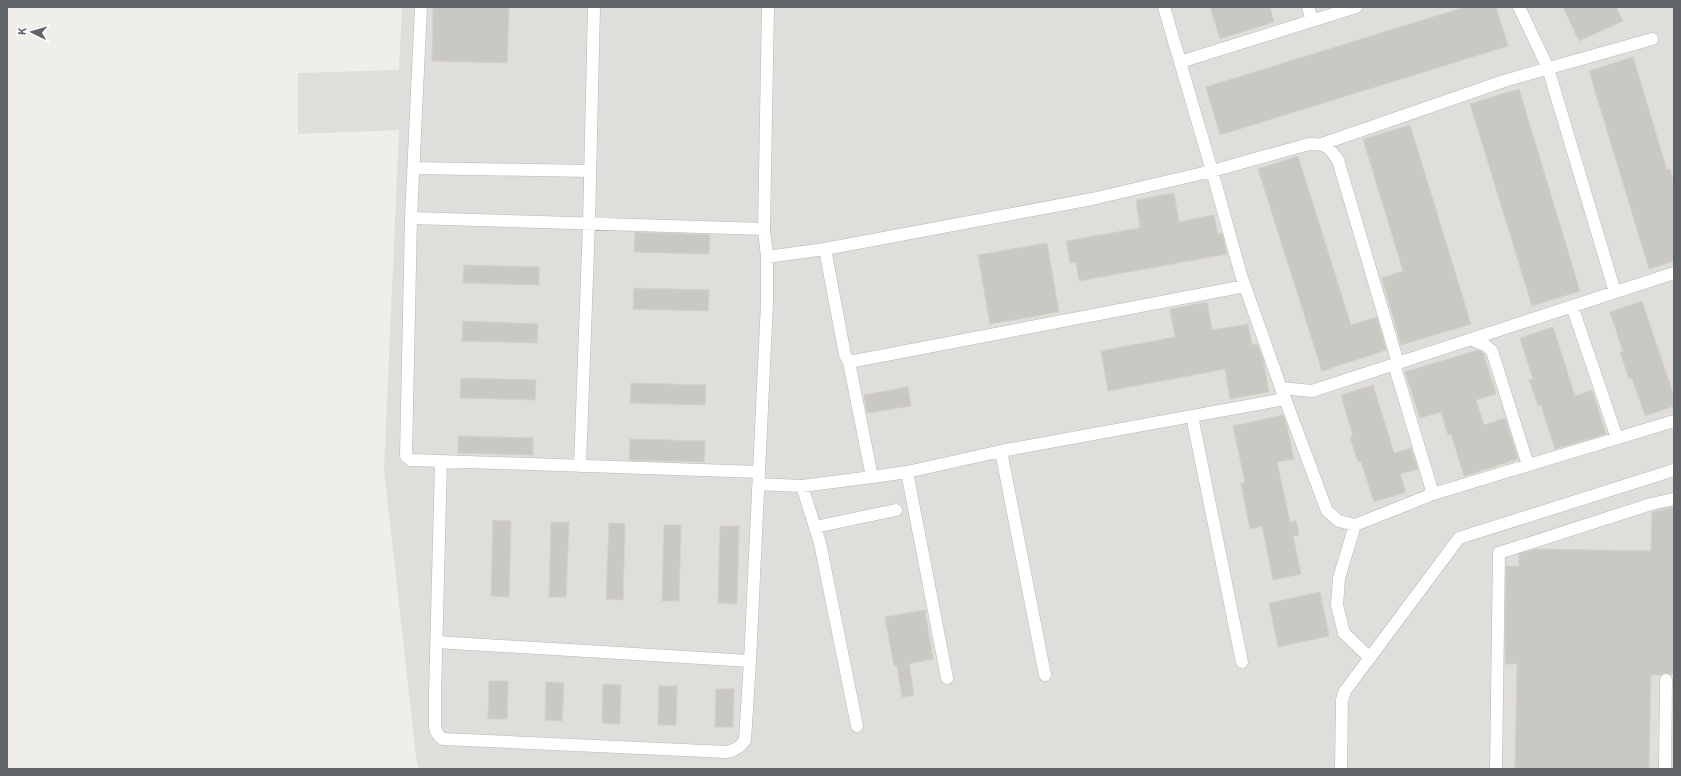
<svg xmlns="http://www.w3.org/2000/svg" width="1681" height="776" viewBox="0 0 1681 776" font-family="'Public Sans',sans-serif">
<rect width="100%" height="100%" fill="#f0eee9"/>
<path fill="#dfdeda" d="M402,7H1674V769H419L417,765L384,470L399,130L298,134V73L399,70Z"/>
<path fill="#c9c8c3" stroke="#d4d0c7" d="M433,7H509L507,63L432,61Z
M1210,7H1270L1274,22L1220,39Z
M1465,7H1496L1508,46L1220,135L1206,87Z
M1563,7H1616L1623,21L1579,41Z
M1633,57L1667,170L1670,169L1674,184V261L1649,269L1589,71Z
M1519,89L1580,291L1532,306L1470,104Z
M1410,125L1471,324L1401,345L1382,278L1403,271L1363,139Z
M1298,156L1351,325L1377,317L1386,350L1322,371L1258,169Z
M1174,193L1179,222L1214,215L1218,234L1222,233L1227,254L1079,281L1076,262L1070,263L1066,241L1140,228L1136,200Z
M635,232L710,235L709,254L634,252Z
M1047,243L1059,312L990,324L978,255Z
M464,265L539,267V285L463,283Z
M634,288L709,290L708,311L633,309Z
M1642,301L1674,396V406L1645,416L1632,378L1629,379L1620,352L1623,351L1610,312Z
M1207,302L1212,330L1248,324L1252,345L1257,344L1263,359L1269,392L1230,399L1225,369L1108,391L1101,351L1175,337L1170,309Z
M463,321L538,324L537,343L462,341Z
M1553,327L1575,396L1592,390L1606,434L1555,449L1541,405L1538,406L1529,380L1533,379L1520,338Z
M1478,350L1483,353L1496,394L1476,400L1484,425L1505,418L1518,459L1464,476L1451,434L1448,435L1441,412L1420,418L1405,372Z
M461,378L536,380L535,400L460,398Z
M631,383L706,385L705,405L630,403Z
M1373,385L1394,453L1411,448L1418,469L1400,474L1406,492L1374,502L1361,461L1358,462L1350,437L1353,436L1341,395Z
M908,387L911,406L867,413L864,395Z
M1283,415L1287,426L1294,459L1277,462L1290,522L1296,521L1299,535L1293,536L1301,574L1273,580L1262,526L1250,529L1241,483L1245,482L1233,426Z
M458,436L533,438V455L458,453Z
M630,439L705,441L704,462L629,460Z
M1674,507V675L1666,673L1661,675H1651L1649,769H1515L1517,664H1505L1506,566H1519V554L1535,549L1651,551L1652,512Z
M493,520L511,521L509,597L491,596Z
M551,522H569L566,597H549Z
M609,523L625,524L623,600L606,599Z
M664,525H681L679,601H662Z
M720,526H739L737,604L718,603Z
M1320,592L1329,636L1278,647L1269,603Z
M925,610L933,659L909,664L914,695L902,697L897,666H894L885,617Z
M489,681H508L507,719H488Z
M546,682L564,683L562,721L545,720Z
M603,684L621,685L620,724L602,723Z
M659,686H677L676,725H658Z
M716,689H734L733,727H715Z"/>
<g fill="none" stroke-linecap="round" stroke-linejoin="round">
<defs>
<path id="minor" d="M1164,7L1212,171L1241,275L1281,388L1327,511L1339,521L1355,525L1433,494L1674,421
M1308,7L1312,21
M1519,7L1548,68L1615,292
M1180,62L1356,7
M1322,144L1504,81L1652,39
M415,168L590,171
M411,218L421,7
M825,249L845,355L849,362L872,477L907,472L1001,451L1285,399
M767,257L825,249L1092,199L1212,171L1309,144C1327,144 1328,146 1338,160L1398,363
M1572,306L1617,438
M1472,340L1485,345L1492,351L1528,465
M849,362L1245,286
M1394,364L1433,494
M1281,388L1312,391L1674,273
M1192,416L1242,662
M1001,451L1045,675
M441,461L435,695V727C436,733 438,736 443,739L727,752C736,750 741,747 745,740L750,661L767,303V257L764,229L768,7
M580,466L589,223L594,7
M759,472L411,460L406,456L411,218L764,229
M907,472L947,678
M759,484L802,486L872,477
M802,486L820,543L857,726
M1355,525L1339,578L1337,605L1344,633L1370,658
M815,527L896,510
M436,642L750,661
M1341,769L1342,700L1345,691L1459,538L1674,470
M1496,769L1499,553L1651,504L1674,499
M1665,769L1666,680"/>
</defs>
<use href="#minor" stroke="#b5b8bb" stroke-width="13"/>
<use href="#minor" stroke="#fff" stroke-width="12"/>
</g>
<rect width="1681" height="776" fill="none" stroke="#606367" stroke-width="16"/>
<g transform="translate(32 32) rotate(275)" stroke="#ffffff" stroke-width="3" paint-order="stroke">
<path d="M0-3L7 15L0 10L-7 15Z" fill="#606367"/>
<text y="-6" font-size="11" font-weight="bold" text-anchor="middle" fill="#606367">K</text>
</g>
</svg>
